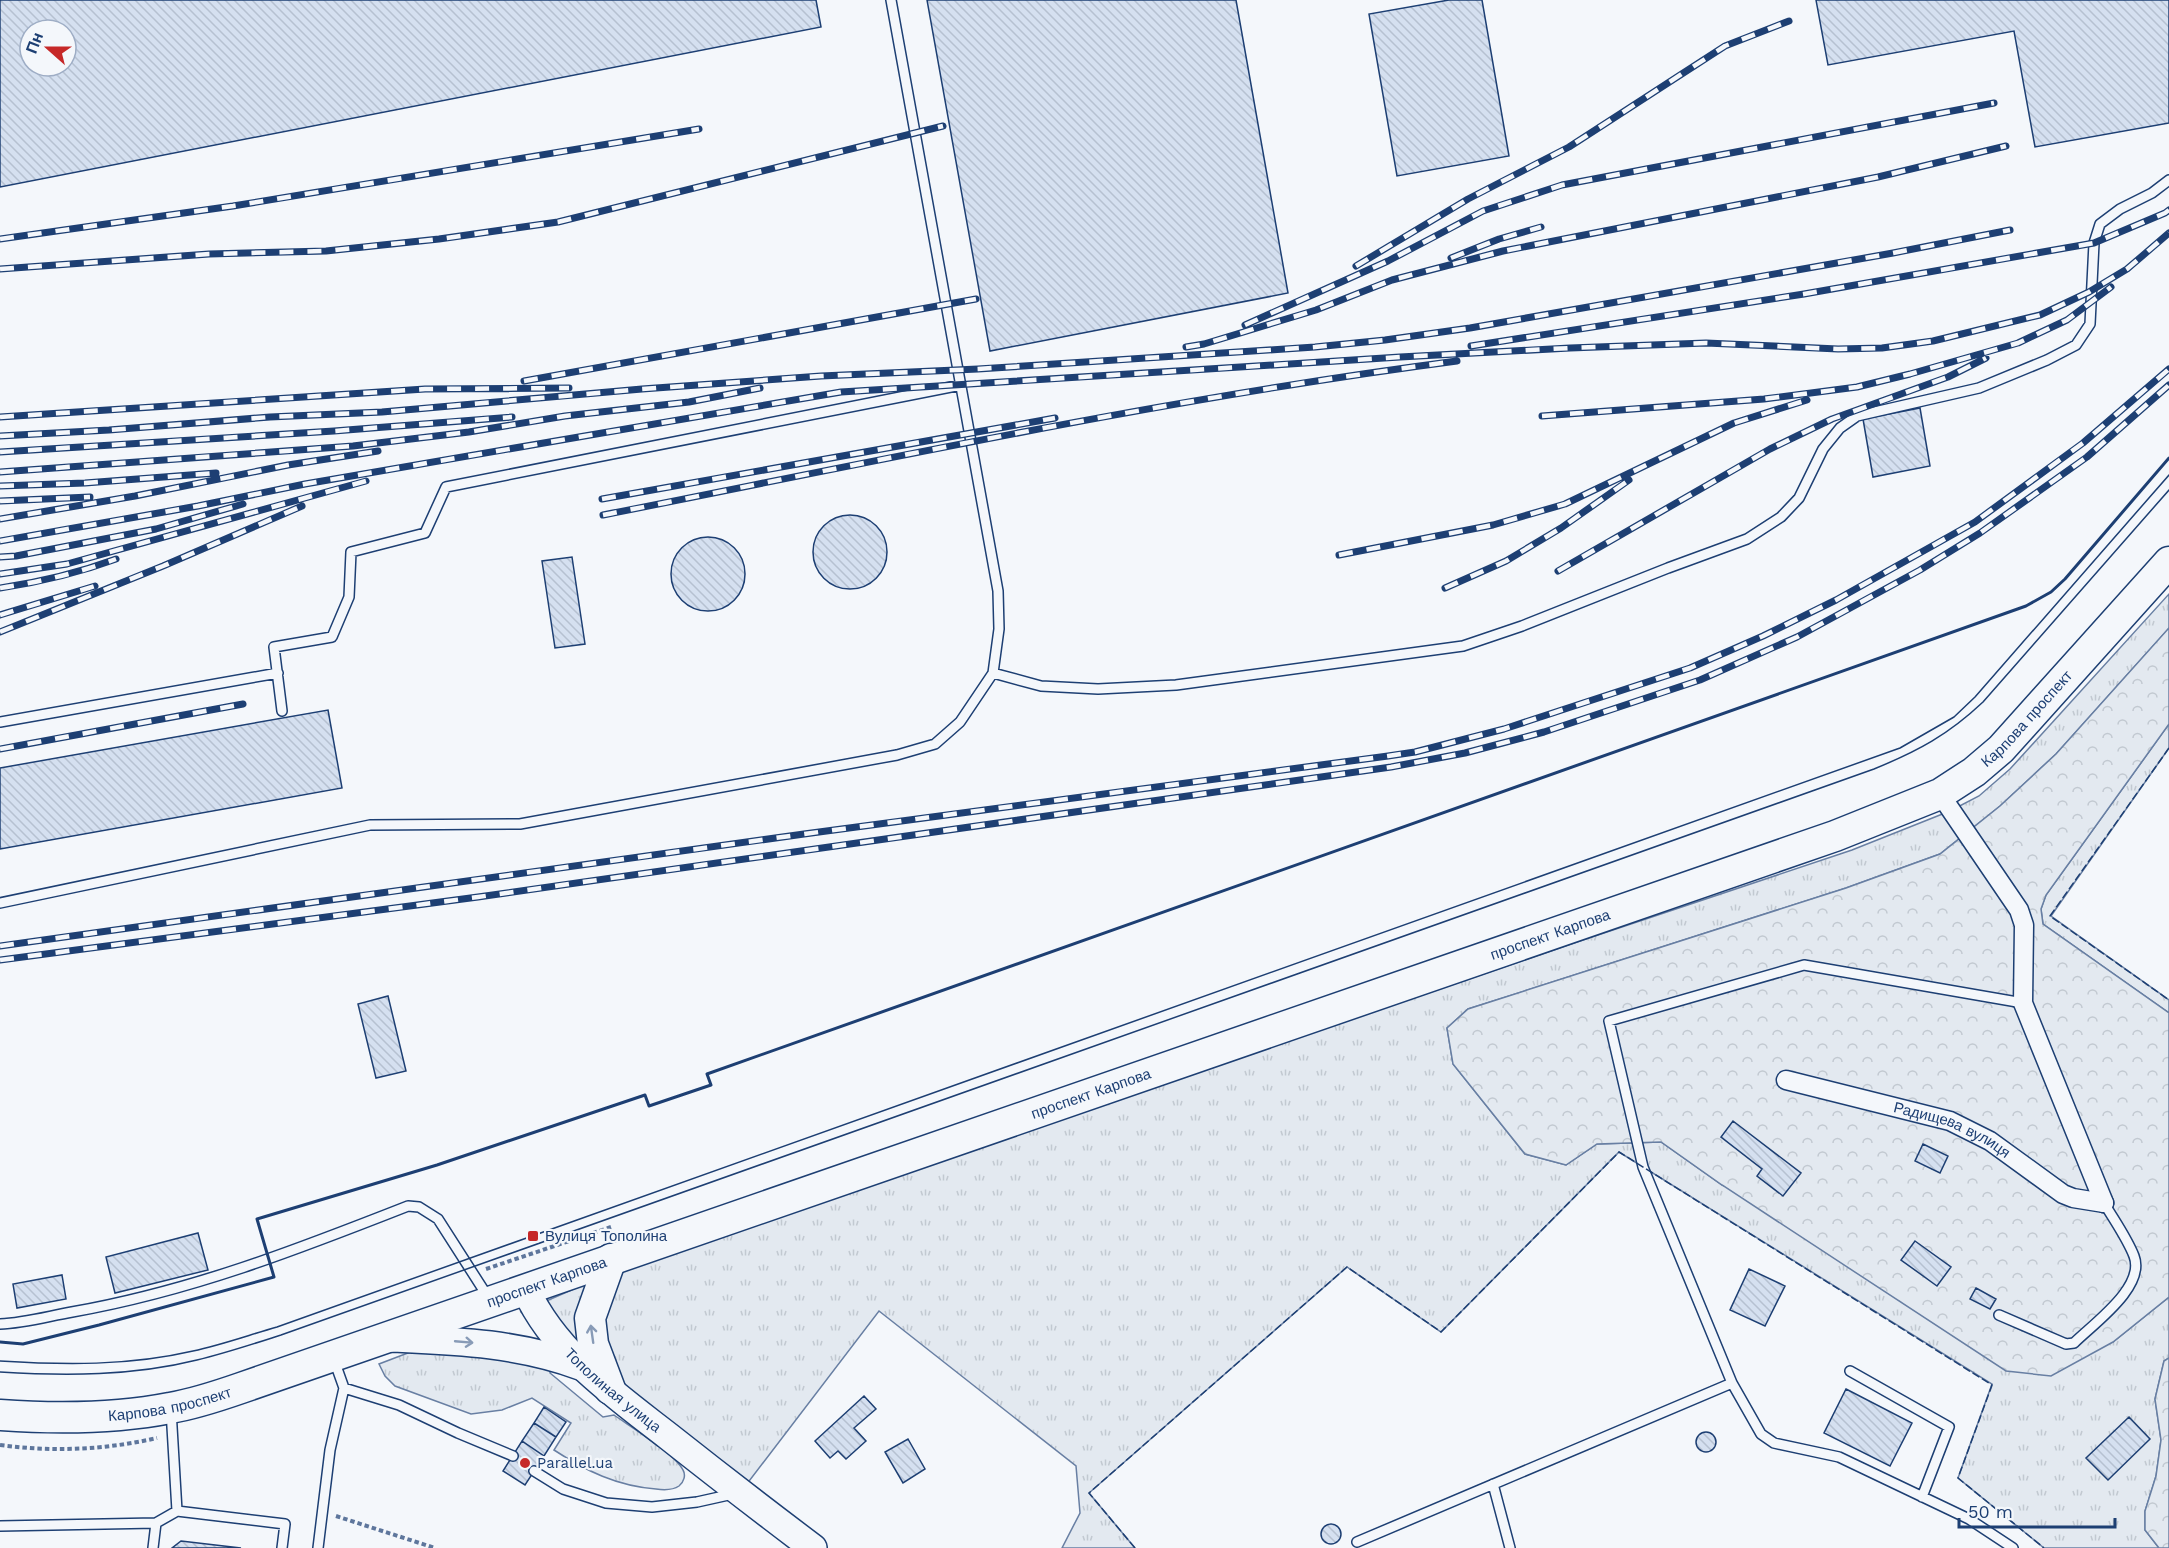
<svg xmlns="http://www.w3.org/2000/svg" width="2169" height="1548" viewBox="0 0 2169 1548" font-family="'Work Sans',sans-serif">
<defs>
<pattern id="grass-tufts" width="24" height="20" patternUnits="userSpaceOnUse" patternTransform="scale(1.5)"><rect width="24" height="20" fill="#e3e9f0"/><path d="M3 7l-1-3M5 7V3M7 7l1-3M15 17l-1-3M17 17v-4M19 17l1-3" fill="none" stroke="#c2c9d1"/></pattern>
<pattern id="forest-crowns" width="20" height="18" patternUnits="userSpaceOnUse" patternTransform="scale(1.5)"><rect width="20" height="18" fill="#e3e9f0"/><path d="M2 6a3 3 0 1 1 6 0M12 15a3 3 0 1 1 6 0" fill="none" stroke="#c2c9d1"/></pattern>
<pattern id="building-back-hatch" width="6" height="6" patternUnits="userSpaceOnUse" patternTransform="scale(1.5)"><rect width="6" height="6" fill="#d5e0f0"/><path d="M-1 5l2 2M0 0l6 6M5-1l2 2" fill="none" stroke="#b6c1d1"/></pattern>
</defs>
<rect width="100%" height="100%" fill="#f4f7fb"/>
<path fill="url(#grass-tufts)" stroke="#687fa3" stroke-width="1.5" d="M2169,594V628L2056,754L2000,806L1940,854L1846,888L1468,1009L1447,1028L1453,1064L1525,1154L1566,1165L1597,1144L1661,1142L1722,1185L2113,1342L2169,1297V1358L2164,1361L2155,1399L2161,1440L2156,1476L2145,1511V1530L2159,1548H2044L1958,1478L1992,1384L1619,1152L1441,1332L1347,1267L1089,1493L1135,1548H1062L1080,1513L1076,1466L879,1311L740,1493L605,1387L521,1312L615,1271L1580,941L1852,850L1950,811L1979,796L2010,769Z
M2169,724V748L2051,916L2169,1000V1013L2043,924L2041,909L2046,895Z
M413,1351H458L550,1367V1373L603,1417L614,1415C631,1427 674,1453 683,1470C686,1475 684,1482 679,1486C673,1490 663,1490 656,1489C617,1486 586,1471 554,1450L571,1423L532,1398L502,1410L471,1414L395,1386L385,1376L379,1364Z"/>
<path fill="url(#forest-crowns)" stroke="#687fa3" stroke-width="1.5" d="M2169,628V724L2046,895L2041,909L2043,924L2169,1013V1297L2113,1342L2051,1376L2006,1371L1722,1185L1661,1142L1597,1144L1566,1165L1525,1154L1453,1064L1447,1028L1468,1009L1846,888L1940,854L2000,806L2056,754Z
M2169,1358V1548H2159L2145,1530V1511L2156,1476L2161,1440L2155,1399L2164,1361Z"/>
<path fill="url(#building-back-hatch)" stroke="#1d3f73" stroke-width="1.5" fill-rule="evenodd" d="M0,0H816L821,27L0,187ZM30,30H66V66H30Z
M927,0H1236L1288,293L990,351Z
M1449,0H1482L1509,156L1397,176L1369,14Z
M1816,0H2169V123L2035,147L2014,31L1828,65Z
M1920,408L1930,466L1873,477L1863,419Z
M813 552a37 37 0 1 1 74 0a37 37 0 1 1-74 0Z
M671 574a37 37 0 1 1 74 0a37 37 0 1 1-74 0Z
M572,557L585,644L555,648L542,561Z
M328,710L342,788L0,849V768Z
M388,996L406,1071L376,1078L358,1004Z
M1733,1121L1801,1173L1783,1196L1757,1176L1762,1169L1721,1137Z
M1923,1144L1948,1156L1940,1173L1915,1161Z
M198,1233L208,1270L115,1293L106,1257Z
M1915,1241L1951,1267L1937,1286L1901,1260Z
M1749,1269L1785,1286L1765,1326L1730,1310Z
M62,1275L66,1299L17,1308L13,1284Z
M1976,1288L1996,1299L1990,1309L1970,1299Z
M1846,1389L1912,1423L1890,1466L1824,1433Z
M864,1396L876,1409L854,1428L866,1441L846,1459L838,1451L830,1458L815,1441Z
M544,1407L566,1422L556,1437L534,1423Z
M2129,1417L2150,1439L2108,1480L2086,1458Z
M534,1423L556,1437L544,1456L522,1441Z
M1696 1442a10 10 0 1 1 20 0a10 10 0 1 1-20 0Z
M908,1439L925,1469L903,1483L885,1452Z
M522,1441L544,1456L525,1485L503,1471Z
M1321 1534a10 10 0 1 1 20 0a10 10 0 1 1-20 0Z
M181,1541L241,1548H172Z"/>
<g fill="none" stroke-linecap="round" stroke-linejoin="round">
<defs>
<path id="lane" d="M993,673L1041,686L1098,689L1176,685L1463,646L1522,626L1668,568L1747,539L1781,517L1799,498L1823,449L1840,428L1857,416L1979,388L2047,360L2076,345L2090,324L2094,243L2100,224L2120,209L2152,193L2169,180
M282,711L274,647L332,637L349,597L351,552L425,533L446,487L961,385
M0,722L278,673
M0,903L370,825L520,824L897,755L935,744L960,722L993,673L999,629L998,591L891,0
M1999,1315L2066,1344L2074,1343C2093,1324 2146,1287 2134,1256C2127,1238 2114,1220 2104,1203
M0,1324C24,1323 49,1316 72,1312C191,1291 296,1250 408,1206L419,1207L438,1219L488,1297
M1850,1371L1949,1427L1922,1497
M344,1388L399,1405L458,1433L513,1456
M171,1410L177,1511
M534,1471L563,1489L606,1503L652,1507L697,1502L733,1494
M1493,1484L1510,1548
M0,1526L156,1523L177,1511L285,1524L282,1548
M1357,1542L1732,1383
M153,1548L156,1523
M318,1548L330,1450L344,1388L334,1360
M2013,1548L1969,1519L1839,1457L1774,1443L1761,1434L1732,1383L1643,1167L1609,1021L1804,965L2023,1003"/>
<g id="street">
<path d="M1940,794L2019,910L2024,925L2023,1003L2104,1203"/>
<path id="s1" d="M1786,1080L1950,1121L1990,1141L2063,1194L2073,1198L2104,1203"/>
</g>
<g id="secondary">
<path id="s2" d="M526,1290C555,1353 614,1394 668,1436C716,1474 764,1511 813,1548"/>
<path d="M390,1338C455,1341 518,1343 580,1366"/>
</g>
<g id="primary">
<path d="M610,1389L593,1344L590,1318L611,1259"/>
<path id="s3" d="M0,1415C57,1419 114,1419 170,1408C194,1404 218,1396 241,1388L1835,836L1940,794L1974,772L2001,749L2169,562"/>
</g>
</defs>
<use href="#lane" stroke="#1d3f73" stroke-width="12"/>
<use href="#street" stroke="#1d3f73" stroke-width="21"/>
<use href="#secondary" stroke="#1d3f73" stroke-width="30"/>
<use href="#primary" stroke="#1d3f73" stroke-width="33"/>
<path stroke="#5e769c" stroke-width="4" stroke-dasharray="4.5 3" stroke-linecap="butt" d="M486,1269L611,1227
M0,1445C54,1452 104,1450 157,1438
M336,1516L435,1548"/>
<use href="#lane" stroke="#f4f7fb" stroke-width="9"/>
<use href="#street" stroke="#f4f7fb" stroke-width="18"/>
<use href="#secondary" stroke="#f4f7fb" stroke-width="27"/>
<use href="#primary" stroke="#f4f7fb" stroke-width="30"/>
<path stroke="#1d3f73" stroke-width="1.5" d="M0,1361C64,1365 129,1366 193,1351C221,1345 249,1335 277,1327L1900,748L1954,717L1975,697L2169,475
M0,1372C66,1376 133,1376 197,1360C226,1353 253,1344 281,1335L1874,769C1918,751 1948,735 1983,702L2169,490"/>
<defs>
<path id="rail" d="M0,239L233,206L699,129
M1451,258L1499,239L1541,227
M1356,266L1468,199L1569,147L1725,46L1789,21
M0,269L209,254L326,251L439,239L558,222L943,126
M1245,325L1388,261L1483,211L1562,185L1994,103
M1471,346L1804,294L2094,243L2165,213L2169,210
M1186,347L1204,344L1316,310L1392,280L1503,251L1878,177L2006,146
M524,381L976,299
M1542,416L1764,399L1857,387L1910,374L2018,343L2067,320L2111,287
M0,417L425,389L569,388
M0,436L109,430L270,417L382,412L642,389L821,376L978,369L1315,347L1385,340L1470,328L1893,253L2010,230
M0,452L334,431L512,417
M0,472L353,446L469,432L565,416L689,402L760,388
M0,486L85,483L216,473
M602,499L1055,418
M0,501L90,497
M603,515C887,459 1170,398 1457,361
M0,519L135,496L288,465L378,451
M0,541L198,506L305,484L841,392L1400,357L1570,348L1706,343L1838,349L1882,348L1933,341L2040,315L2089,292L2127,269L2169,233
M1339,555L1493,525L1565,504L1734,423L1807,400
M0,557L16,556L156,529L243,504
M1558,571L1770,449L1832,419L1948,377L1986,358
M0,574L67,564L366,481
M0,588C40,582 78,573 116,559
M1445,588L1506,561L1561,528L1629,480
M0,615L95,586
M0,632L163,566L302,506
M0,749L243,704
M0,946L804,834L1388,756L1415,752L1504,729L1690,668L1763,636L1836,600L1975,522L2083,443L2169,369
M0,960L478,897L1391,767L1465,753L1544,732L1700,680L1797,637L1920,570L1980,533L2087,457L2169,385"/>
</defs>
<use href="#rail" stroke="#1d3f73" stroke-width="7"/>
<use href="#rail" stroke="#f4f7fb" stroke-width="4.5" stroke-dasharray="14" stroke-linecap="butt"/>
<path stroke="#1d3f73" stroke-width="1.5" stroke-dasharray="8 3" stroke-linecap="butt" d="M2169,748L2050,916L2169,1000
M1135,1548L1089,1493L1347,1267L1441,1332L1619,1152L1992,1385L1958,1478L2044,1548"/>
<path stroke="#1d3f73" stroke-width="3" d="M0,1342L23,1344L99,1325L274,1277L257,1219L437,1165L645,1095L649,1106L711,1085L707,1074L2026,606L2051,592L2065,579L2169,458"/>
</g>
<defs><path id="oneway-shaft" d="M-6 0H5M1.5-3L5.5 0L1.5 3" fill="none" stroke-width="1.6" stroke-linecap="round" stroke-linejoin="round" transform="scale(1.5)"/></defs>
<g stroke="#889bb7">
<use href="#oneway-shaft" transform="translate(592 1334) rotate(-98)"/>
<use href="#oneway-shaft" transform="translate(464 1342) rotate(5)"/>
</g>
<g fill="#c62828" stroke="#f4f7fb" stroke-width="2">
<rect x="527" y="1230" width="12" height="12" rx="3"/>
<circle cx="525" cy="1463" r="6"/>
</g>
<g text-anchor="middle" stroke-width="4.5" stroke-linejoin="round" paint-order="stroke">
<g font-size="15" fill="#1d3f73" stroke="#f4f7fb">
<text dy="5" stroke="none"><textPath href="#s3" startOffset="2160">Карпова проспект</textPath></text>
<text dy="5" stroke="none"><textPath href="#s3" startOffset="1630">проспект Карпова</textPath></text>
<text dy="5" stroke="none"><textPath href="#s3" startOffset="1144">проспект Карпова</textPath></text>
<text dy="5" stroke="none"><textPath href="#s1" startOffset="174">Радищева вулиця</textPath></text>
<text dy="5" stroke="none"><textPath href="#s3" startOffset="568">проспект Карпова</textPath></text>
<text dy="5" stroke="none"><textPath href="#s2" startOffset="134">Тополиная улица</textPath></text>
<text dy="5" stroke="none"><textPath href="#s3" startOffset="171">Карпова проспект</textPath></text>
</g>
<g font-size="15" fill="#1d3f73" stroke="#f4f7fb" text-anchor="start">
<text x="545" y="1241">Вулиця Тополина</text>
<text x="537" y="1468">Parallel.ua</text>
</g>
</g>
<g transform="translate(48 48) rotate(291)"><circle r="28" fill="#f4f7fb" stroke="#9eadc5" stroke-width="1.5"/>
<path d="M0-4.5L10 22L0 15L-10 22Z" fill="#c62828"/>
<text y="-9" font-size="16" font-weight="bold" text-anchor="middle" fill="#1d3f73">Пн</text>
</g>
<path d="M1959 1518v9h156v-9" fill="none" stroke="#1d3f73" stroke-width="3"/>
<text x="1968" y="1518" font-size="18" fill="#1d3f73" stroke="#f4f7fb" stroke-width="4.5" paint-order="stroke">50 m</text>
</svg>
